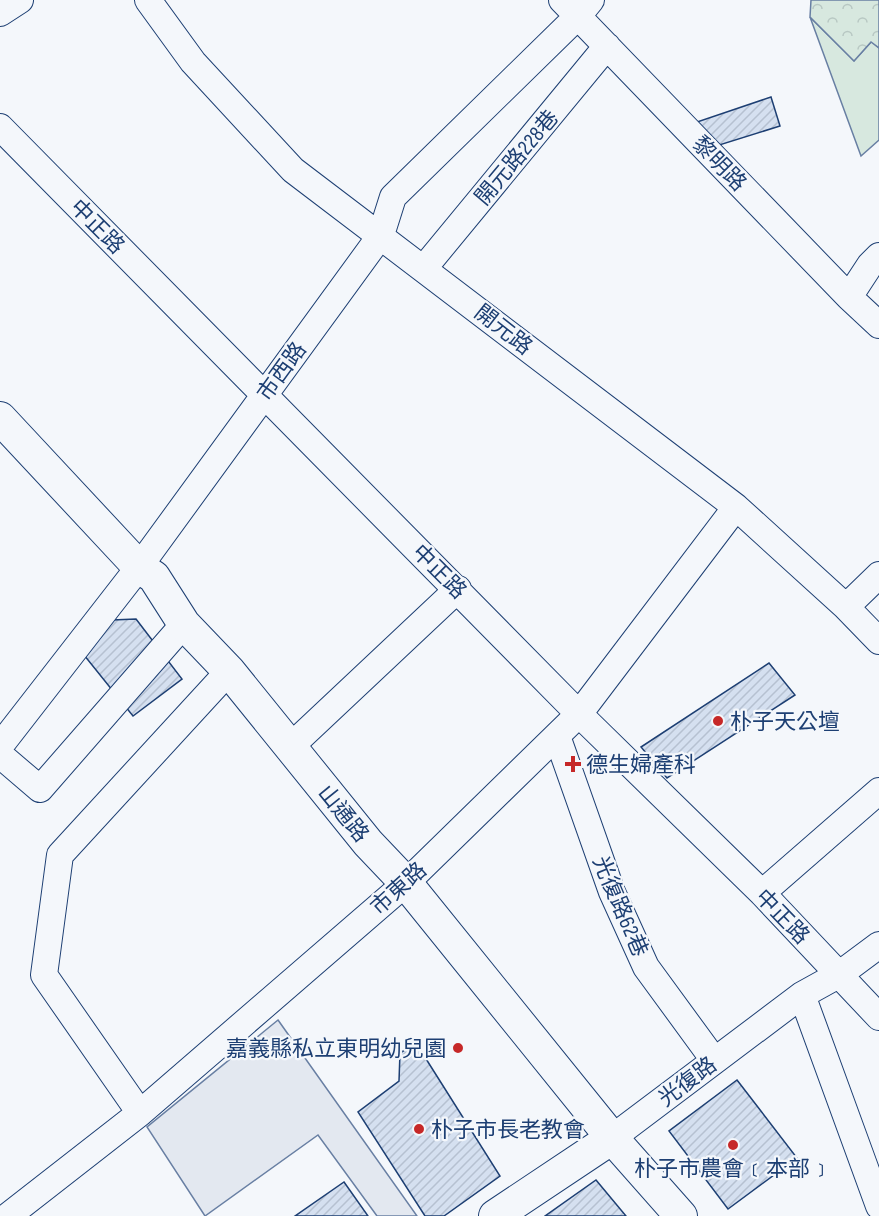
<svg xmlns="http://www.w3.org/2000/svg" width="879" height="1216" viewBox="0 0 879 1216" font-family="'Sofia Sans Condensed','Noto Sans TC',sans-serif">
<defs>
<pattern id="forest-crowns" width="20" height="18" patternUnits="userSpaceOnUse" patternTransform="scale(1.5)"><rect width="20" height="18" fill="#d7e8df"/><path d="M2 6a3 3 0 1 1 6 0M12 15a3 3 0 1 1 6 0" fill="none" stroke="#b8c8c3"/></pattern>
<pattern id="building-hatch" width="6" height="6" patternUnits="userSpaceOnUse" patternTransform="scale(1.5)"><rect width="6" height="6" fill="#d5e0f0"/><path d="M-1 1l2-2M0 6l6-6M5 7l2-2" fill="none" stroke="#b6c1d1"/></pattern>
</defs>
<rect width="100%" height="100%" fill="#f4f7fb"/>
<path fill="#d7e8df" stroke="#687fa3" stroke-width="1.5" d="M810,17L854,61L872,41L879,48V140L861,156Z"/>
<path fill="url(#forest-crowns)" stroke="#687fa3" stroke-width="1.5" d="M811,0H879V48L871,42L854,61L810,17Z"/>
<path fill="#e3e8f0" stroke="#687fa3" stroke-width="1.5" d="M278,1020L417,1216H377L318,1135L205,1216L147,1127Z"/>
<path fill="url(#building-hatch)" stroke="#1d3f73" stroke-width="1.5" d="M771,97L780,126L713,147L691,124Z
M136,619L182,679L133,716L84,655L112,620Z
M769,663L795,695L667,778L641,747Z
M416,1043L500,1176L444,1216H425L358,1112L399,1081L400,1053Z
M737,1080L797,1158L728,1209L669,1131Z
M596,1180L626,1216H545Z
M344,1182L368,1216H295Z"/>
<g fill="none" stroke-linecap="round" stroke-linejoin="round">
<defs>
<path id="minor" d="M148,0L193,62L293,170L736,507L846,607L879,641
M562,0L849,297L879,325
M0,13L20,0
M0,127L579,714L762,893L879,1017
M424,268L607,46
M849,297L870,265L879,256
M846,607L879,575
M557,736L612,892L646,967L714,1060
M0,746L139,567L381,235L393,197L578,16L591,0
M290,747L458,589
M0,755L40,789L184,624
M762,893L879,791
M802,995L879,1206
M140,1113L44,975L60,855L229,671
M612,1138L802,995L840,974L879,945
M8,1216L140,1113L406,883L579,714L736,507"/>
<path id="major" d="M0,418L139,567L154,577L184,624L229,671L368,843L406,883L612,1138L681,1216
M495,1216L612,1138"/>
</defs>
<use href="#minor" stroke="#1d3f73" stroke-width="28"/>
<use href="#major" stroke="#1d3f73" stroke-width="34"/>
<use href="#minor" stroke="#f4f7fb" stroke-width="26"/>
<use href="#major" stroke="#f4f7fb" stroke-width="32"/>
</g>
<g fill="#c62828" stroke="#f4f7fb" stroke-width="2">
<circle cx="718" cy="721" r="6"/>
<path d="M570 755h6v6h6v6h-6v6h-6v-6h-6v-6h6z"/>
<circle cx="458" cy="1048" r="6"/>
<circle cx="419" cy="1129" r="6"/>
<circle cx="733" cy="1145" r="6"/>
</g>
<g text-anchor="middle" stroke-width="4.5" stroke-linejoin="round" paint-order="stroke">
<g font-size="22" fill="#1d3f73" stroke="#f4f7fb">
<text transform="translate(516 157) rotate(-50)" y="8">開元路228巷</text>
<text transform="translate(720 163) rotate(46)" y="8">黎明路</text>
<text transform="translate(98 226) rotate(45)" y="8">中正路</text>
<text transform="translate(504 329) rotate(38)" y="8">開元路</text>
<text transform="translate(281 371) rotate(-54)" y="8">市西路</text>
<text transform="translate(440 571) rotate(45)" y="8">中正路</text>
<text transform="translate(344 813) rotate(51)" y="8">山通路</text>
<text transform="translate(398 888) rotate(-42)" y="8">市東路</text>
<text transform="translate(621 906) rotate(67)" y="8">光復路62巷</text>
<text transform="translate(783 916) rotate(46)" y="8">中正路</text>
<text transform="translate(687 1081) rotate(-37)" y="8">光復路</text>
</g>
<g font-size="22" fill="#1d3f73" stroke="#f4f7fb" text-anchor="start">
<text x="730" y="729">朴子天公壇</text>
<text x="586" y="772">德生婦產科</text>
<text x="446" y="1056" text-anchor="end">嘉義縣私立東明幼兒園</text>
<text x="431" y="1137">朴子市長老教會</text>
<text x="733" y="1176" text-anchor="middle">朴子市農會﹝本部﹞</text>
</g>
</g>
</svg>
